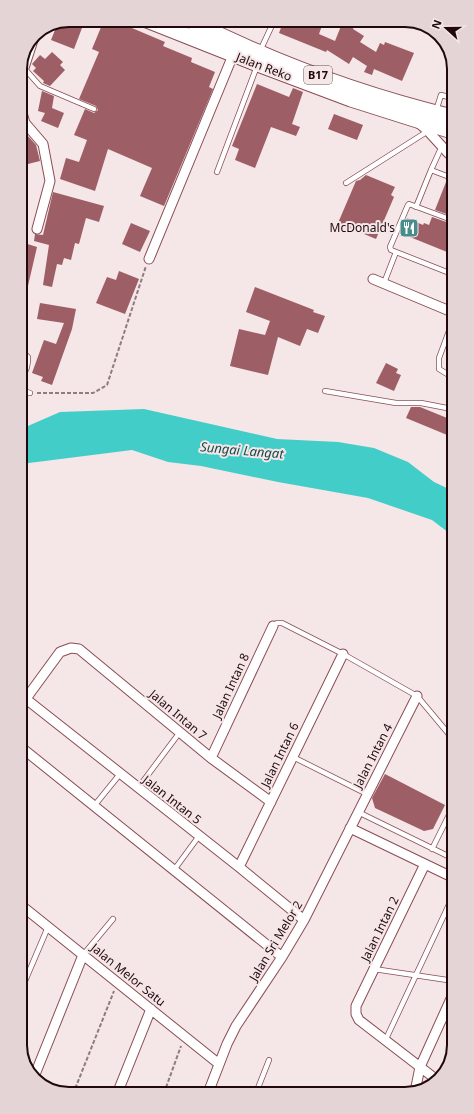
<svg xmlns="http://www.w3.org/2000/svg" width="474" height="1114" viewBox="0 0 474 1114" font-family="'Noto Sans',sans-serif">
<rect width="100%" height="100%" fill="#f5e6e7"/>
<path fill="#42cdc9" d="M144,409L277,439L338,442L374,448L408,462L434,482L453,491V536L432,520L368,498L278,482L201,466L168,462L132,450L21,464V429L60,412Z"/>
<path fill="#9d5e66" d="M69,20H85L74,49L51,40L57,25Z
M104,20H113L165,42L163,46L192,58L191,62L215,72L209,87L213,89L164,206L140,196L152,168L108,149L95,191L60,179L66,158L79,162L87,140L74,135L85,109L94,113L98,110L96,106L79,99L99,52L92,49Z
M284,20H324L319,34L335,41L343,21L354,26L353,29L364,36L360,42L376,52L380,43L384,45L385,42L414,53L402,81L374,69L372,75L364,72L367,66L353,57L349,64L327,50L326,52L279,33Z
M52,52L63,62L60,65L65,70L50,86L43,83L44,81L33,71L36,68L32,64L40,55L45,59Z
M257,84L289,97L293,88L303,92L292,124L300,127L296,136L271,127L255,168L235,160L239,149L232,146Z
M42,91L54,96L52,108L64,113L58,128L41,121L45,113L38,111Z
M334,114L363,125L357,140L328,129Z
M27,135L36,145L40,161L24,165L20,148V137Z
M366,175L395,187L391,195L394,197L376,239L338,223L356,181L360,180Z
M446,182L452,185V216L435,210Z
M53,192L104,206L99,222L86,218L79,244L75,243L71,260L64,258L62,265L57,264L52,287L43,285L49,245L34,241L35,234L43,235Z
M432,217L452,224V254L400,233L407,218L423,225L424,223L429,225Z
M131,223L150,231L140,252L122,244Z
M21,242L37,247L24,303H21V281L26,255L21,253Z
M119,271L139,279L125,314L96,303L107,277L116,280Z
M255,287L314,310L313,312L325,316L318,333L307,329L300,346L278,337L268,375L230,366L239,329L265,335L270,321L246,312Z
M40,303L76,309L72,329L52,385L41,381L43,377L32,373L44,340L56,344L64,323L37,319Z
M386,363L398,369L396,373L401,375L394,391L376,383Z
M411,407H420L452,420V437L406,418Z
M385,774L445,805L433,829L424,831L375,808L372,798Z"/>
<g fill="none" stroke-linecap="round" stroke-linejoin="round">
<defs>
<path id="service" d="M260,51L274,21
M24,68L40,86L94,109
M436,111L441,95L452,98
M431,170L452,178
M217,172L257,66
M346,183L428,131
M416,207L431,170L442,146
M452,220L409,204L408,205L390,247L391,250L452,274
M384,283L396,252
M452,323L439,358V369L452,377
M21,350L28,357C28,365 27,371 21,377
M21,390L30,393
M325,391L396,403H421L452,409
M273,626L277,623H282L343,654L417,696L453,739
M293,757L367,794
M138,788L180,732
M94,806L120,774
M358,812L454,859
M432,849L453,807
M174,870L199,836
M83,955L113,919
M374,969L454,981
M22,988L48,927
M385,1041L454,894
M256,1093L269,1060"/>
<path id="minor" d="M20,85V80L35,34
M20,106L25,123L43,144L50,181L37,229
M420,124L428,131L448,153L452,156
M149,259L233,55
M373,279L452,312
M26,699L239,867L304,920
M22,704L60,652L71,648L79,649L211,758L271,802
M22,748L282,957
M211,758L273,626
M350,828L454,878
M425,864L356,1006V1014L359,1020L437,1080
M239,867L343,654
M22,906L219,1064
M34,1077L83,955
M415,1092L420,1067L454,992
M208,1093L227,1044L236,1026L282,957L304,920L417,696
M117,1094L151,1009"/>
<path id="primary" d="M147,20L258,64L351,99L452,131
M189,20C272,62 361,95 452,117"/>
</defs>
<use href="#service" stroke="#8a4d55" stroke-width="6"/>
<use href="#minor" stroke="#8a4d55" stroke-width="11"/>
<use href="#primary" stroke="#8a4d55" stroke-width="17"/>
<path stroke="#8f7c7e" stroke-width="2" stroke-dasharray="4 2" stroke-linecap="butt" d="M37,393H93L107,385L146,266
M164,1093L181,1046
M73,1094L114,991"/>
<use href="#service" stroke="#fff" stroke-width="4.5"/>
<use href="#minor" stroke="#fff" stroke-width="9"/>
<use href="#primary" stroke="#fff" stroke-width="15"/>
</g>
<defs>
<symbol id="restaurant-square" viewBox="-11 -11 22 22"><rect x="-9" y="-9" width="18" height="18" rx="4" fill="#468d8b" stroke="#f5e6e7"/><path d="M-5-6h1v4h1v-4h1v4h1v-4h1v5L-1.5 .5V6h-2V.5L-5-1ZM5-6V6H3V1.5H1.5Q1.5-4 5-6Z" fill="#fff"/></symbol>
</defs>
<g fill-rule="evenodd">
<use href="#restaurant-square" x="398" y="217" width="22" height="22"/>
</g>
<g text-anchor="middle" stroke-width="4" stroke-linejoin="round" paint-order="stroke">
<rect fill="#f5e6e7" stroke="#604b4e" stroke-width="1" x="304" y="66" width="28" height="18" rx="3"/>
<g font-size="11" font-weight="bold" fill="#20080c">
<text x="318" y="79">B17</text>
</g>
<g font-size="12" fill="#20080c" stroke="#f5e6e7">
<text transform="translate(264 67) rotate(21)" y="4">Jalan Reko</text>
<text transform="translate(231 686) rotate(-65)" y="4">Jalan Intan 8</text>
<text transform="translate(178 715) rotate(40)" y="4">Jalan Intan 7</text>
<text transform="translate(280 755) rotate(-64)" y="4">Jalan Intan 6</text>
<text transform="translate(373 756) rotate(-63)" y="4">Jalan Intan 4</text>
<text transform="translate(172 800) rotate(38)" y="4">Jalan Intan 5</text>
<text transform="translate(380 929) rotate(-64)" y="4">Jalan Intan 2</text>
<text transform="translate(276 941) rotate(-59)" y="4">Jalan Sri Melor 2</text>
<text transform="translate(128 975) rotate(39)" y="4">Jalan Melor Satu</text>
</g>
<g font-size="12" fill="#20080c" stroke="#f5e6e7" text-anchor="end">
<text x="395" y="232">McDonald's</text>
</g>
<g font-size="13" font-style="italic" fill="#114c4b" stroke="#f5e6e7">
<text transform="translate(242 450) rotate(5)" y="5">Sungai Langat</text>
</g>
</g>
<path d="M0 0H474V1114H0ZM69 27H405A42 42 0 0 1 447 69V1045A42 42 0 0 1 405 1087H69A42 42 0 0 1 27 1045V69A42 42 0 0 1 69 27Z" fill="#e4d4d5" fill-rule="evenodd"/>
<path fill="none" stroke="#20080c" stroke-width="2" d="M69 27H405A42 42 0 0 1 447 69V1045A42 42 0 0 1 405 1087H69A42 42 0 0 1 27 1045V69A42 42 0 0 1 69 27Z"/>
<g transform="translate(446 28) rotate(291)" stroke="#f5e6e7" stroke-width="3" paint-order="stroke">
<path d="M0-3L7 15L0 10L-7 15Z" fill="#20080c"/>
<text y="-6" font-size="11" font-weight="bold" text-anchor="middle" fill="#20080c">N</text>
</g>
</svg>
